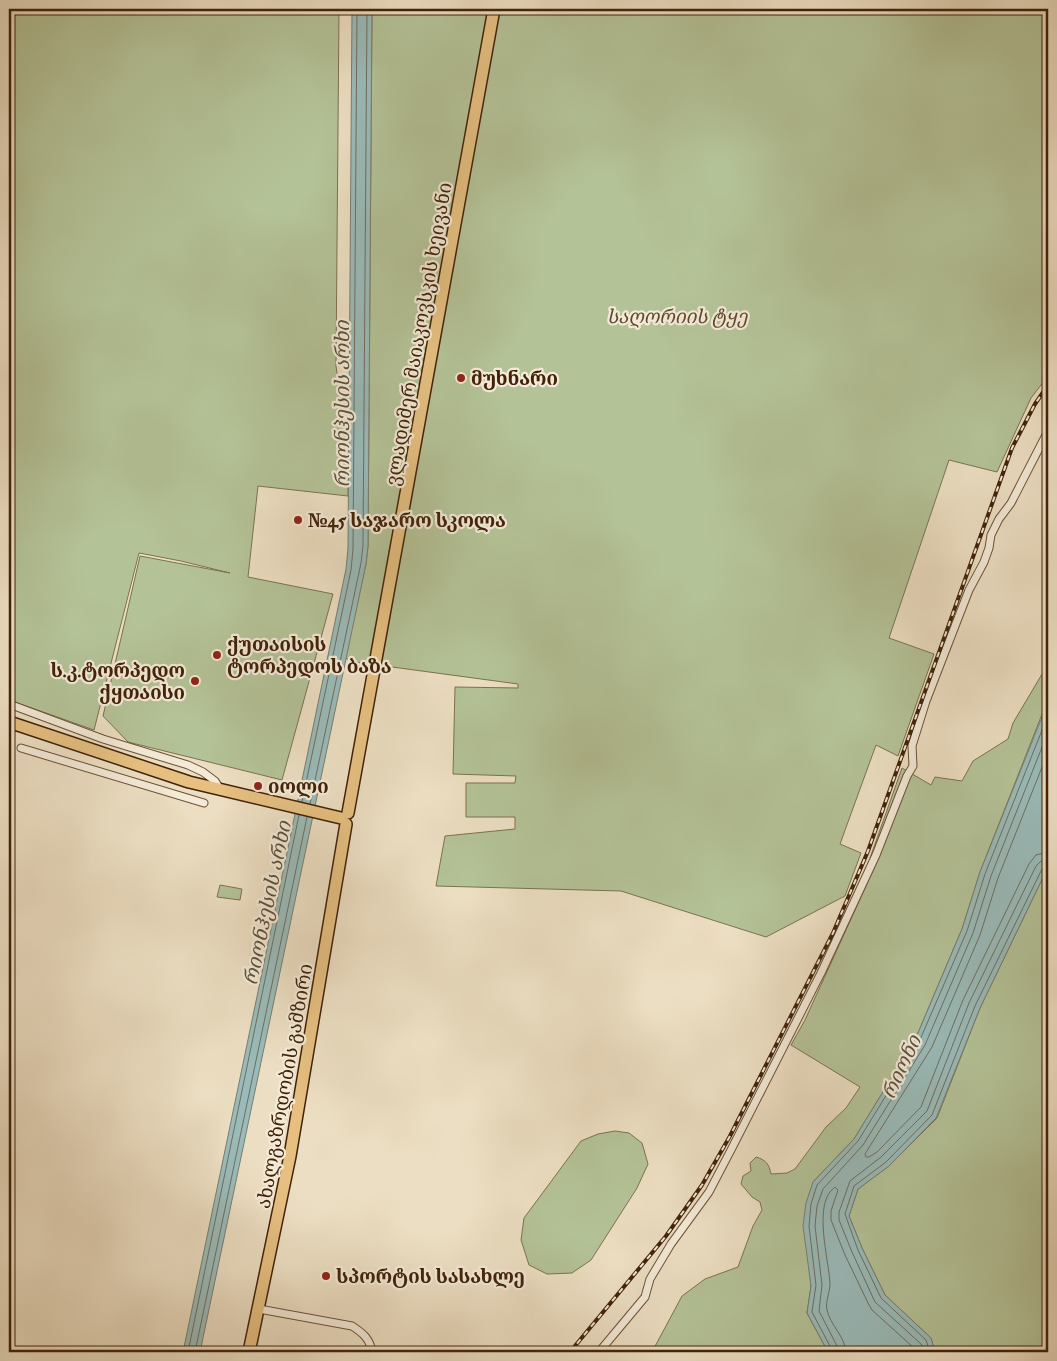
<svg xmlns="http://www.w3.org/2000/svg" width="1057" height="1361" viewBox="0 0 1057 1361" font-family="'IM FELL Double Pica','Noto Serif Georgian',serif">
<rect width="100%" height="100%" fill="#ecdec2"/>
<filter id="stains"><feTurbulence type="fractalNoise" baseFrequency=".004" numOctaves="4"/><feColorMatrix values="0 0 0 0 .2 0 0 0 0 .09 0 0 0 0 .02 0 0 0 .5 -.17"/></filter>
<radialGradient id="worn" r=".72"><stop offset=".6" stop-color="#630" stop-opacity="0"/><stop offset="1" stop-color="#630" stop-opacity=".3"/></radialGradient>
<path fill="#b4c297" stroke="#7a7250" d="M9,9H339L336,366L338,380L349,409L348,496L258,486L248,577L333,594L282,780L128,742L103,716L140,556L230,573L181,561L139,553L94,730L9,700Z
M372,9H1048V376L1031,398L997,472L949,460L889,638L934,654L898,756L876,745L840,844L861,853L845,896L766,937L621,891L436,886L445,836L515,829V817H466V783H515L516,776L453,774L455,687L518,688V684L355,662L345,658L366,564L368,546Z
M1048,664V699L980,872L962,929L915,1040L854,1139L813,1182L809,1259L811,1286L807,1313L828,1352H652L682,1296L705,1279L738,1267L753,1226L762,1210L760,1202L752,1197L741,1184L743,1176L751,1171L750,1163L756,1157C766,1160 769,1164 771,1174L787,1173L795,1169L826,1127L846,1108L860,1087L791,1045L805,1020L876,864L870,858L902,768L931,785L935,777L962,781L973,761L1008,739L1013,723Z
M1048,867V1352H935L931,1338L885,1295L862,1248L849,1216L858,1189L889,1166L937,1118L980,1008Z
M220,885L242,889L240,900L217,897Z
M615,1131L629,1133L642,1143L648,1164L637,1188L591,1260L572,1273L547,1274L529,1265L521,1240L524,1218L581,1141L598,1134Z"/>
<path fill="#9abbb9" stroke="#767e73" d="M352,9H372L368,546L366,564L200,1352H183L346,569L348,548Z
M1048,702V867L980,1008L936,1118L889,1166L858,1189L849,1216L862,1248L885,1295L931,1338L935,1352H828L807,1313L811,1286L803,1226L806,1203L813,1182L854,1139L915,1040L962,929L980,872Z"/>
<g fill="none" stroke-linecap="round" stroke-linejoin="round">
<path stroke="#6e6e61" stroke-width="1" d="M1048,752L998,878L980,935L932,1047L865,1154L866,1157H869L877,1152L921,1107L963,1000L1029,864L1036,855L1048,852
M302,802L351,570L353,549L357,9
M310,804L361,563L363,546L367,9
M188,1352L299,815
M195,1352L307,817
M832,1352L831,1348L812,1312L816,1285L809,1226L811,1204L817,1185L858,1141L919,1042L967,931L985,874L1048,715
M838,1352L837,1346L819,1311L822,1285L815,1226L817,1206L823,1189L863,1145L925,1045L973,933L991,876L1048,732
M846,1352C845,1336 830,1325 827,1310C825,1302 830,1292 830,1284C829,1259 812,1203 835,1187L838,1190L831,1211V1220L845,1255L868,1303L872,1310L914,1348L916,1352
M924,1352L921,1344L875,1302L852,1252L839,1220V1212L850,1181L881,1157L927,1111L969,1003L1036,866L1041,861L1048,860
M930,1352L926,1340L881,1298L858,1250L845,1214L854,1186L886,1162L932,1115L975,1006L1042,869L1048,866"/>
<defs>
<path id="minor" d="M9,704L103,739L188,765L203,772L215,781L220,789
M21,748L204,803
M259,1309L352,1326C363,1333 370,1339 372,1352
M599,1352L645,1297L650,1279L671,1244L709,1192L732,1148L821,973L876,855L907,776L913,766L912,746L926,701L969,590L984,562L989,548L991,535L999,519L1011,503L1048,431"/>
<path id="primary" d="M9,722L189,782L341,818
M348,813L494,9
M249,1352L290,1156L346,824"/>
</defs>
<use href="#minor" stroke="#6c5137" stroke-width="9"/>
<use href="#primary" stroke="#412209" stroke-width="14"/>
<use href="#minor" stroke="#f3ead7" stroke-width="7"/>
<use href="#primary" stroke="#e6bf81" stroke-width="11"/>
<defs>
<path id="rail" d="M570,1352L666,1236L702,1185L730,1136L833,933L868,851L1012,448L1035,404L1048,385"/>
</defs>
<use href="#rail" stroke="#412209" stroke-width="4"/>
<use href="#rail" stroke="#f3ead7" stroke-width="2" stroke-dasharray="5.5" stroke-linecap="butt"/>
</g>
<g fill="#8f2418" stroke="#f3ead7" stroke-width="2">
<circle cx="461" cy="378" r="5"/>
<circle cx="298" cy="520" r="5"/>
<circle cx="217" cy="655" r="5"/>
<circle cx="195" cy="681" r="5"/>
<circle cx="258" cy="786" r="5"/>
<circle cx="326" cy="1276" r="5"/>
</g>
<g text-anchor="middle" stroke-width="4.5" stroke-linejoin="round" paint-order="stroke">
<g font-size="19" font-style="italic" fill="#5e4a2c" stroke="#f3ead7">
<text x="677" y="323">საღორიის ტყე</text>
</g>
<g font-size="19" fill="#412209" stroke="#f3ead7">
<text transform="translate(418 334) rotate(-80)" y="7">ვლადიმერ მაიაკოვსკის ხეივანი</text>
<text transform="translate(284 1086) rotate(-80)" y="7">ახალგაზრდობის გამზირი</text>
</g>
<g font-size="19" font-weight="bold" fill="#412209" stroke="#f3ead7" text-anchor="start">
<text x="471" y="385">მუხნარი</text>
<text x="308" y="527">№45 საჯარო სკოლა</text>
<text x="227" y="651">ქუთაისის<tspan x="227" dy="22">ტორპედოს ბაზა</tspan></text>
<text x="185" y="677" text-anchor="end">ს.კ.ტორპედო<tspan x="185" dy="22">ქყთაისი</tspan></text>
<text x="268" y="793">იოლი</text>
<text x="336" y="1283">სპორტის სასახლე</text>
</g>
<g font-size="20" font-style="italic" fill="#5c503e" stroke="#f3ead7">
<text transform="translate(342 404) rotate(-90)" y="7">რიონჰესის არხი</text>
<text transform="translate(267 903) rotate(-78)" y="7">რიონჰესის არხი</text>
<text transform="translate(901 1067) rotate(-65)" y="7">რიონი</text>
</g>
</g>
<rect width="1057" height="1361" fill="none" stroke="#ecdec2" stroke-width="30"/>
<rect x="10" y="10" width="1037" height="1341" fill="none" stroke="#412209" stroke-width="2.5"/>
<rect x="15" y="15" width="1027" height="1331" fill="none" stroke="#412209"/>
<rect width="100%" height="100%" filter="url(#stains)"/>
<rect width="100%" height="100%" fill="url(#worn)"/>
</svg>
